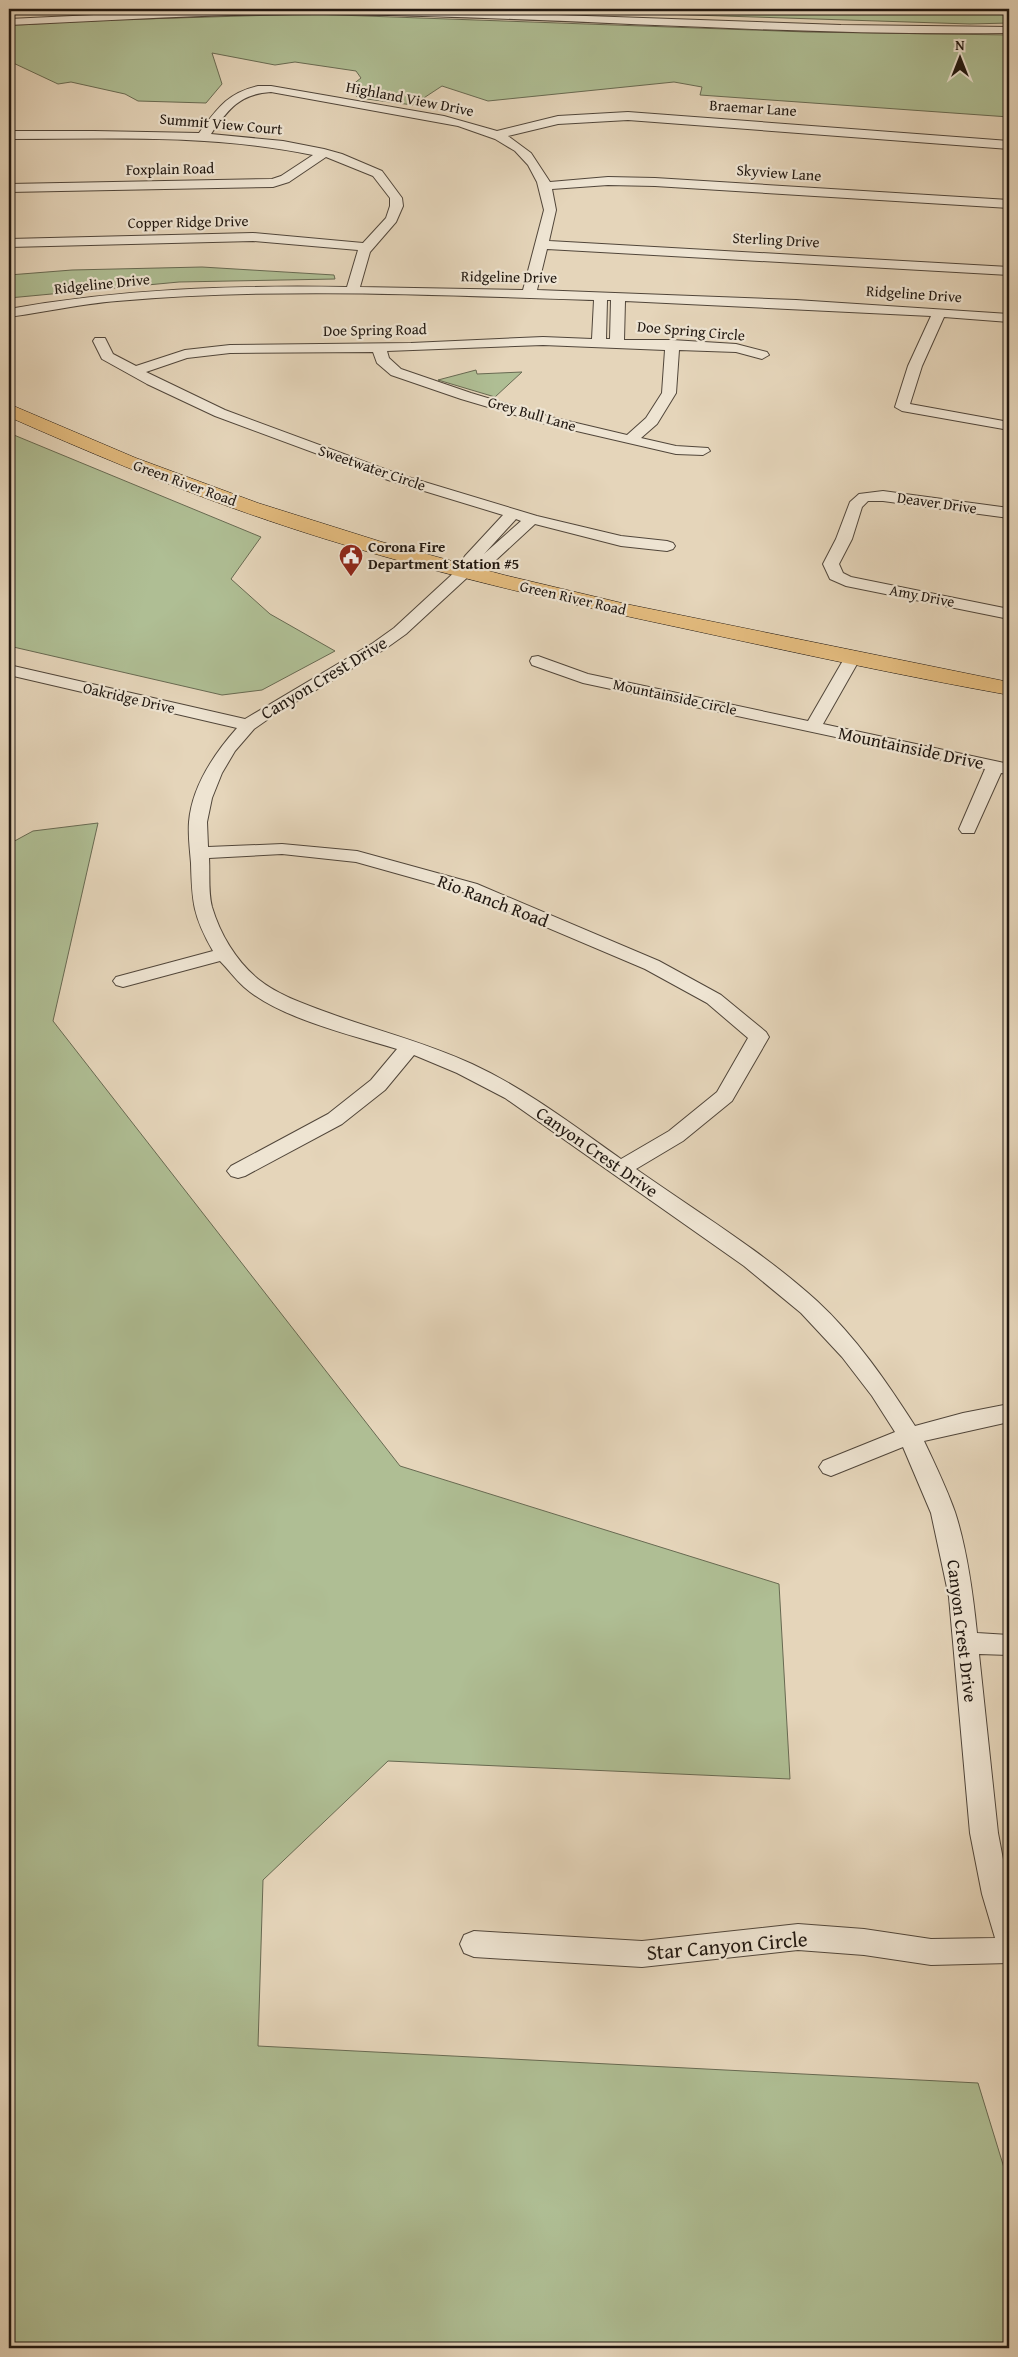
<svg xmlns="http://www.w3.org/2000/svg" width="1018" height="2357" viewBox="0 0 1018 2357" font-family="'Gentium Book Plus',serif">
<rect width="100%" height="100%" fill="#e5d5ba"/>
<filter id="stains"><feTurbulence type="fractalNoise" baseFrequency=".004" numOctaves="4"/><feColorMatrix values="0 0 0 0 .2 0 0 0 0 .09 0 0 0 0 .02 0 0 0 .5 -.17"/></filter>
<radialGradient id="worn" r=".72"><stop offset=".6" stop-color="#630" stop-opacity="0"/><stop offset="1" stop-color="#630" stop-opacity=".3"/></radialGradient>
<path fill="#afbe94" stroke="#686a52" d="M9,9H115L9,14Z
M507,9H1009V23L970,24Z
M310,14L807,32L1009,35V117L700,95L702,87L674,82L488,101L442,86L413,105L359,98L347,89L361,78L356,71L295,62L275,65L212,53L222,84L206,103L138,101L125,94L71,82L58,84L9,61V25L109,20Z
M202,267L334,275L335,279L179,282L9,298V275L72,270Z
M476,370L477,374L522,372L495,397L438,380Z
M9,433L261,537L231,579L270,614L335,651L262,690L222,695L9,646Z
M98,823L53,1021L400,1466L779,1584L790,1779L388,1761L263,1880L258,2046L978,2083L1009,2184V2348H9V844L33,831Z"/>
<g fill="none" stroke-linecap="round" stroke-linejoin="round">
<defs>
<path id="minor" d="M222,9L419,10L841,25L1009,27V33C784,36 560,17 335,14C226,13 118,20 9,25V19Z
M258,86H271L444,116L497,131L558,116L628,112L1009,141V149L628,120L558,124L508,136L531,153L550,182L608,177L655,178L1009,200V208L655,186L608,185L552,189L556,210L549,241L1009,267V275L547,249L537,290L796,300L1009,314V322L944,317L922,366L910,404L1009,422V430L902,411L895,407L908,366L931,316L625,301L624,340H672L736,344L767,352L769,355L762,359L736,352L679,350L676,393L657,424L641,438L676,446L708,448L710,451L703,455L676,454L542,423L461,399L391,375L377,363L373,352L230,353L187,358L146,372L225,410L398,474L537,516L621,536L667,541L673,543L675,546L673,549L667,551L621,546L535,524L496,560L470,575L406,634L385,649L274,715L254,729L235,751L222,773L212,798L207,822L208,847L282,844L357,851L477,884L659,961L721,995L766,1032L769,1037L732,1101L683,1141L636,1169C697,1212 762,1251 817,1301C856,1337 886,1381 915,1426L963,1413L1009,1404V1422L924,1441C935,1464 946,1487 955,1512C967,1549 973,1594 977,1633L1009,1635V1655L979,1654L998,1833L1009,1891V1963L931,1965L864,1955L798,1950L642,1967L474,1957L464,1953L460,1944L464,1935L474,1931L642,1941L798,1924L864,1929L931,1939L995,1938L982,1894L970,1833L949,1597L931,1513L903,1447L831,1476L823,1473L819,1467L823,1461L895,1432L872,1396L842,1357L801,1313L744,1266L505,1098L457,1073L414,1055L385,1090L342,1124L245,1176L238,1178L231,1176L227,1171L231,1166L328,1114L371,1080L397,1049C351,1035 279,1018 244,987C235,979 228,969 220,961L123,987L116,985L113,981L116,977L213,951C193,916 192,902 191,863C190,850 188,836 189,822C192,786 214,754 237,728L9,675V665L245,719L373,643L394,628L458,569L468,563L463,559L465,556L503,515L388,480L215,416L147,384L102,359L93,341L95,338H105L113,354L136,366L185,350L230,345L411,343L543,337L592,339L594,300C436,295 275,287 117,301C81,304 45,312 9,317V309C121,289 233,285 347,287L358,250L253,241L9,247V239L253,233L363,243L386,218L390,206V198L373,176L326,157L289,182L273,187L9,192V184L272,179L281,176L313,155C213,134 110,139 9,139V131H94L199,133C217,109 227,93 258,86ZM271,92L458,126L495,139L515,151L528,165L537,182L544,210L523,290L360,287L370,252L396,222L403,206L402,198L382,171L342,154L324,149L283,141L211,134C228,110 239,94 271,92ZM607,300H611L610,339H606ZM543,345L665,350L662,393L646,418L627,435L551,417L471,393L401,369L389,358L387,351ZM516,519L521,521L484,554ZM282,854L356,862L463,892L645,969L707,1003L748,1038L717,1092L669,1131L621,1159C573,1125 526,1089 472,1064C425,1042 374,1030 326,1012C302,1003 278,995 258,979C236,961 220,934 212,907C208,892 210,873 209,858Z
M883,491L1009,508V518L883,501H868L862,507L852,539L839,564L843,573L851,577L1009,609V619L846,586L830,579L823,564L836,539L850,502L859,494Z
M853,652L859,653L861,657L823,724L1009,764V774L1001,773L974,833H962L959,829L985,769L583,683L532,665L530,661L532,657L538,656L588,674L808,721L845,657L847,653Z"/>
<path id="major" d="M9,404L136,458L258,503L382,542L504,575L626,604L1009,682V695C903,676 797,653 691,630C540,598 387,563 241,511C162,483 86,451 9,417Z"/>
</defs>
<use href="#minor" stroke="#51463a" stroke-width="2"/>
<use href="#major" stroke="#201710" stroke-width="1"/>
<use href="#minor" fill="#eee4d2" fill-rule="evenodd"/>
<use href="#major" fill="#e2ba7d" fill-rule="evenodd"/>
</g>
<defs>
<symbol id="civic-pin" viewBox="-11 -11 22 30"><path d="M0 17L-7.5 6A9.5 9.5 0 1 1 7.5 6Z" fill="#8f2418" stroke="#eee4d2"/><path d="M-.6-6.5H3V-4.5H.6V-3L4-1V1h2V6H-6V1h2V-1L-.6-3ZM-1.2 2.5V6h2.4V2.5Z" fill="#fff"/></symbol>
</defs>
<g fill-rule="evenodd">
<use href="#civic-pin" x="337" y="542" width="28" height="38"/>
</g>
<g text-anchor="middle" stroke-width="4.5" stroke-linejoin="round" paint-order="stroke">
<g font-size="15" fill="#201710" stroke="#eee4d2">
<text transform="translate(410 99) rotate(11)" y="5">Highland View Drive</text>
<text transform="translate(753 108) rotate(4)" y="5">Braemar Lane</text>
<text transform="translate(221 124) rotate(5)" y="5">Summit View Court</text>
<text transform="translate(170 169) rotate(-1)" y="5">Foxplain Road</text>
<text transform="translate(779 173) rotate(4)" y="5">Skyview Lane</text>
<text transform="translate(188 222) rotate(-1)" y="5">Copper Ridge Drive</text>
<text transform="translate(776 240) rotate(3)" y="5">Sterling Drive</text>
<text transform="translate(509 277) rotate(1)" y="5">Ridgeline Drive</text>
<text transform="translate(102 284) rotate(-6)" y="5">Ridgeline Drive</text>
<text transform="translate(914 294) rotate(4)" y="5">Ridgeline Drive</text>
<text transform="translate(375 330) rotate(-1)" y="5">Doe Spring Road</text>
<text transform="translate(691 331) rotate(5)" y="5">Doe Spring Circle</text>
<text transform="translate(532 414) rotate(16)" y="5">Grey Bull Lane</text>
<text transform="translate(372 468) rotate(19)" y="5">Sweetwater Circle</text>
<text transform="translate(185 483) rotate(20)" y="5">Green River Road</text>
<text transform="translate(937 503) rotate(8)" y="5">Deaver Drive</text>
<text transform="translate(922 596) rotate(11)" y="5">Amy Drive</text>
<text transform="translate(573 598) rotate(13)" y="5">Green River Road</text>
<text transform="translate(675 697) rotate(12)" y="5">Mountainside Circle</text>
<text transform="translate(129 698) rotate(13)" y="5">Oakridge Drive</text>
</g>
<g font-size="15" font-weight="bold" fill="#201710" stroke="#eee4d2" text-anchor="start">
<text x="368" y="552">Corona Fire<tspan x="368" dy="17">Department Station #5</tspan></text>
</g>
<g font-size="18" fill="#201710" stroke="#eee4d2">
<text transform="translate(324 678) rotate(-31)" y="6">Canyon Crest Drive</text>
<text transform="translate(911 748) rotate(12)" y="6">Mountainside Drive</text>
<text transform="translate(493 901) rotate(21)" y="6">Rio Ranch Road</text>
<text transform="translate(597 1152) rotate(35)" y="6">Canyon Crest Drive</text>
<text transform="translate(962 1631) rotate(83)" y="6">Canyon Crest Drive</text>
</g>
<g font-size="21" fill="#201710" stroke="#eee4d2">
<text transform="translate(727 1946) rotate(-5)" y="7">Star Canyon Circle</text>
</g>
</g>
<rect width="1018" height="2357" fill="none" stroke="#e5d5ba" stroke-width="30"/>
<rect x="10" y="10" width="998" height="2337" fill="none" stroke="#201710" stroke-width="2.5"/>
<rect x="15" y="15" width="988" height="2327" fill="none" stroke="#201710"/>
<g transform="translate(960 58)" stroke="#eee4d2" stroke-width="4" paint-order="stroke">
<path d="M0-4L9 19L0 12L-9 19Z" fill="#201710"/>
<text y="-8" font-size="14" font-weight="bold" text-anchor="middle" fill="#201710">N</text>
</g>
<rect width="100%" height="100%" filter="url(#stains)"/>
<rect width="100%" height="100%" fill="url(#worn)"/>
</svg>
